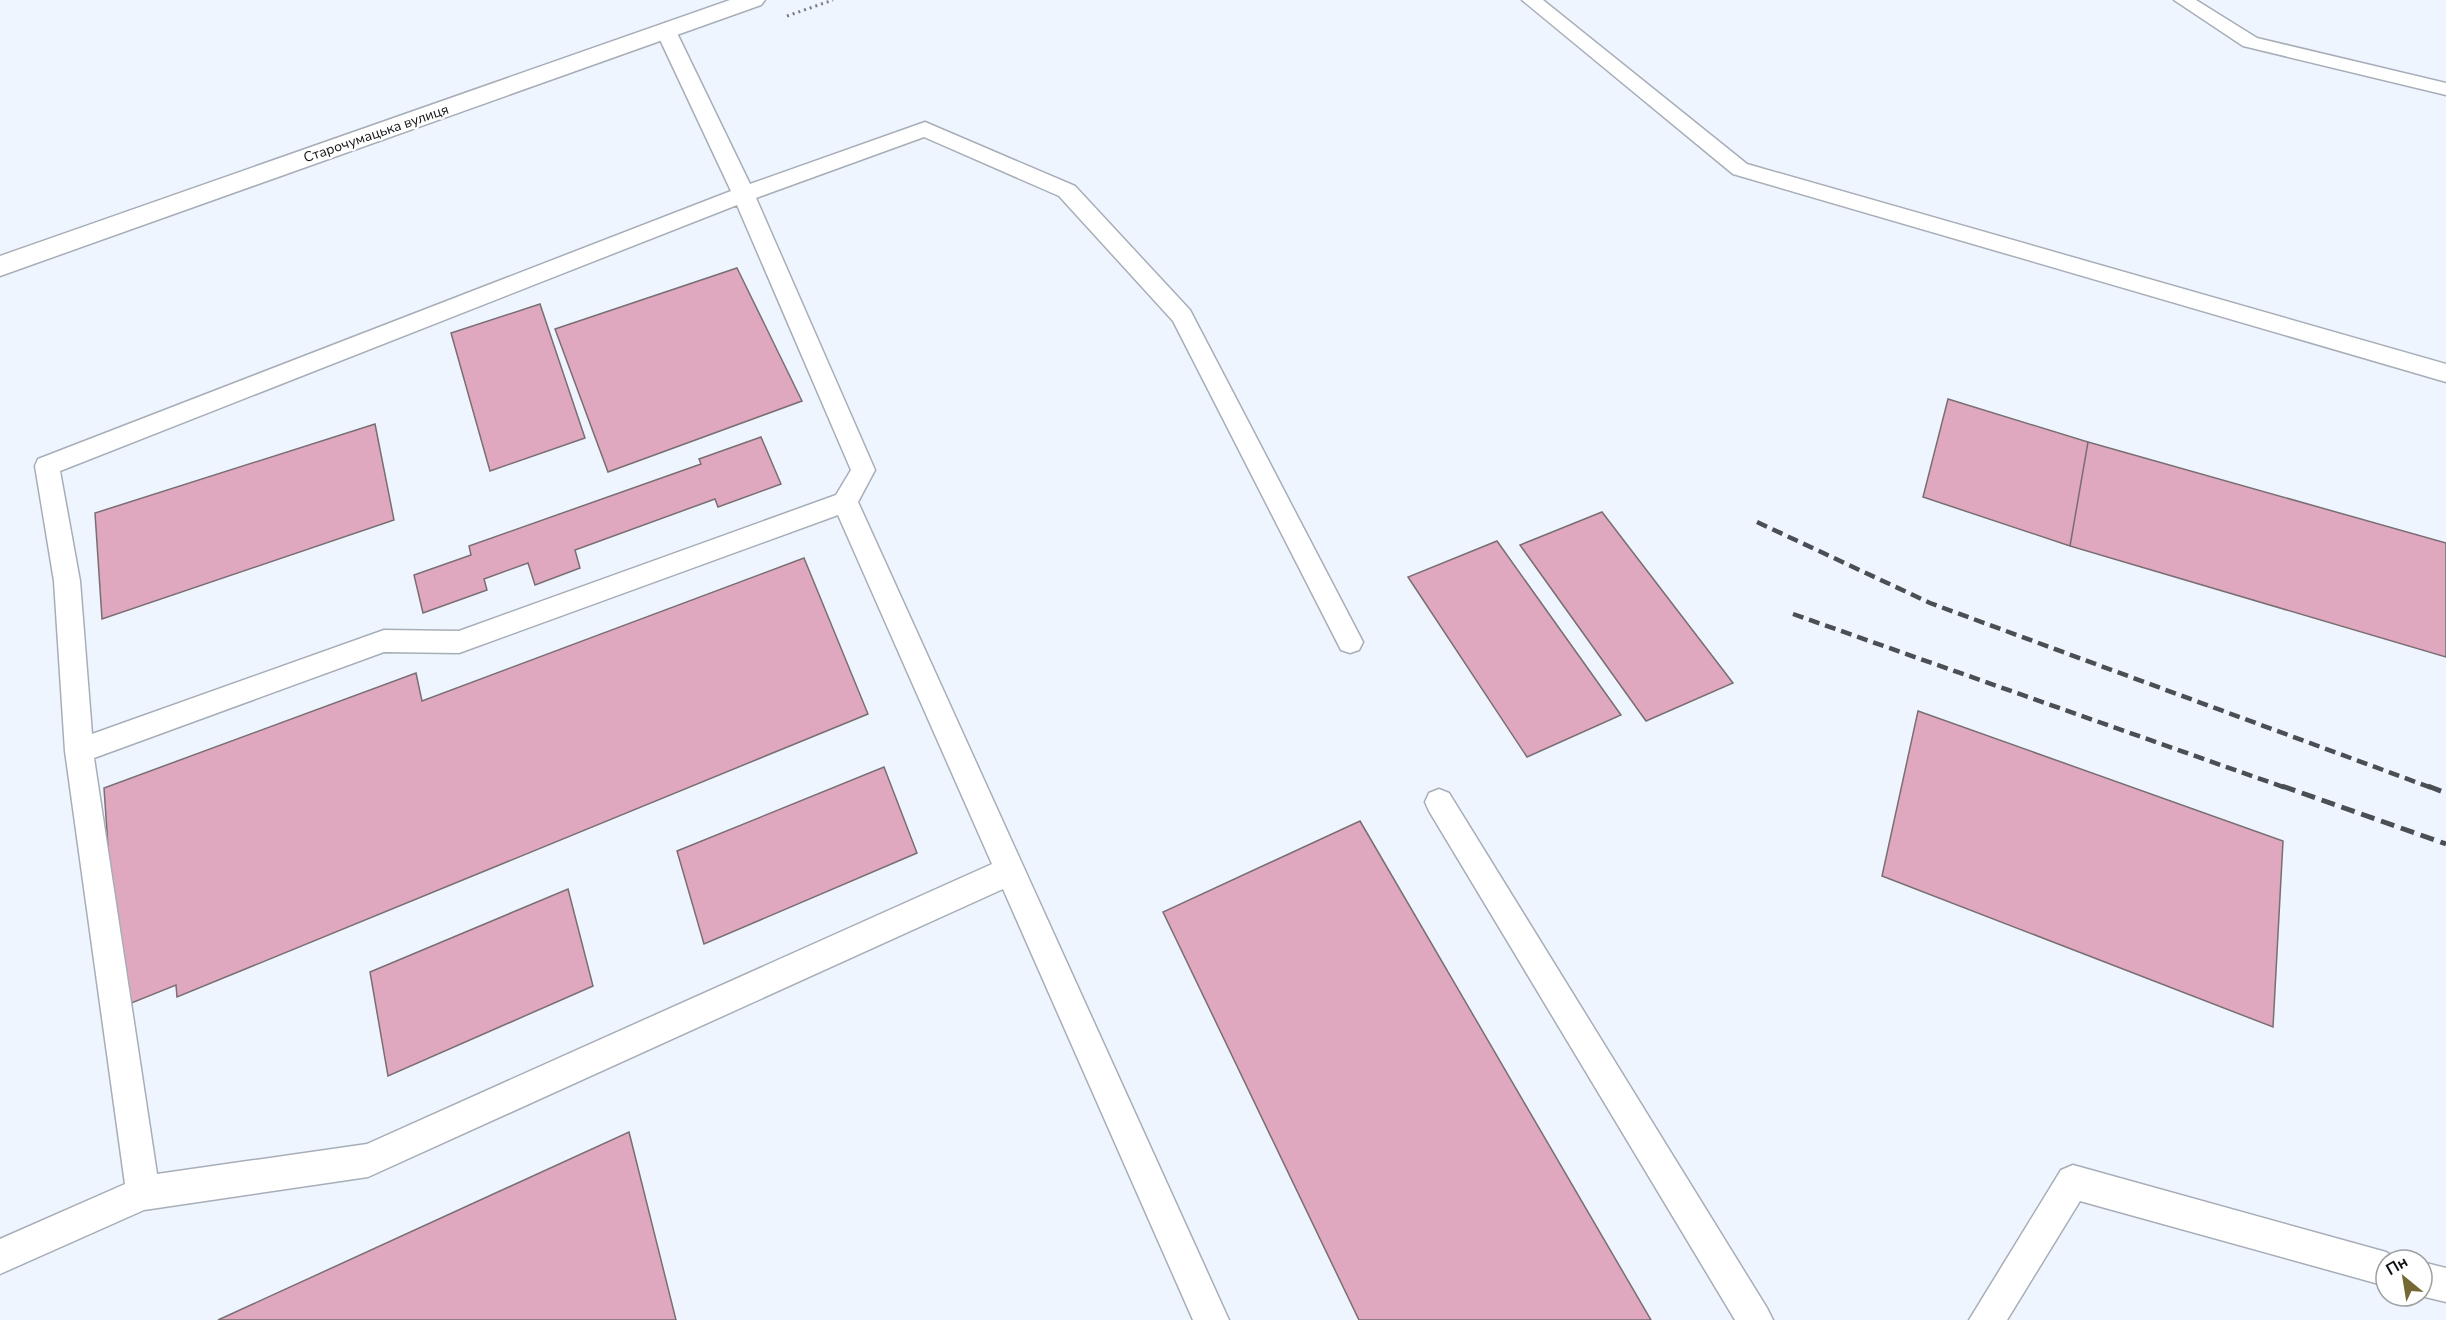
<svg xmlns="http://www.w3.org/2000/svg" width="2446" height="1320" viewBox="0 0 2446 1320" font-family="'Nunito Sans',sans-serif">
<rect width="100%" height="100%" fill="#eef5ff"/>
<path fill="#dfa8bf" stroke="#796e72" stroke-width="1.5" d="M737,268L802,401L608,472L555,329Z
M540,304L585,438L490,471L451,333Z
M1948,399L2088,442L2070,546L1923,497Z
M375,424L394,520L102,619L95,513Z
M761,437L781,484L718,507L715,499L575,550L580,568L535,585L528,563L484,579L487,590L423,613L414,575L471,555L469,546L701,464L699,459Z
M2088,442L2446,543V657L2070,546Z
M1602,512L1733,683L1646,721L1520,545Z
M1497,541L1621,715L1527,757L1408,577Z
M804,558L868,714L177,997L176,985L119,1008L104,788L416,673L422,701Z
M1918,711L2283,841L2273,1027L1882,876Z
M884,767L917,853L704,944L677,851Z
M1360,821L1651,1320H1359L1163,912Z
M568,889L593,986L388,1076L370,972Z
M629,1132L676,1320H218Z"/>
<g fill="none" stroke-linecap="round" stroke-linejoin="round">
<defs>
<path id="lane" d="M1522,0H1543L1747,164L2446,364V382L1733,174Z
M2174,0H2196L2257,38L2446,83V95L2243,46Z
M665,23L675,29L750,184L925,122L1075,186L1190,310L1363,642L1359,650L1350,653L1341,650L1173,321L1059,196L924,137L756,198L875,470L858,502L1229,1320H1193L1003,889L368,1177L144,1210L0,1274V1239L125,1184L65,751L54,581L35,466L38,459L731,191L655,29ZM737,205L851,470L836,495L459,631L384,630L92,734L80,581L60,471ZM838,515L992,864L367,1144L157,1174L94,758L384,652L459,653Z
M1439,789L1449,793L1767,1308L1773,1320H1735L1429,811L1425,802L1429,793Z
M2073,1165L2386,1252L2399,1260H2386V1286L2080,1201L2007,1320H1969L2061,1170Z
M2422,1262L2446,1268V1302L2421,1296Z"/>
<path id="street" d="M730,0H765L761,5L0,276V256Z"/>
</defs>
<use href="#lane" stroke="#a7aeb7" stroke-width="3"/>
<use href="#street" stroke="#a7aeb7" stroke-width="3"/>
<path stroke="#767b81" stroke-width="3" stroke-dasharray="2 4" stroke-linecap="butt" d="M787,16L833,0"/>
<use href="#lane" fill="#fff" fill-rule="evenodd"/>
<use href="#street" fill="#fff" fill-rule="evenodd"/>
<path stroke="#4b4f54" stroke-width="4.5" stroke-dasharray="11 6" stroke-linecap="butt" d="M1757,522L1930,603L2432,788
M1793,614L2286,788"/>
<path stroke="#4b4f54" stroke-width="5" stroke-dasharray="14 7" stroke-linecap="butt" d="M2282,786L2446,844
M2428,786L2446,793"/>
</g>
<g text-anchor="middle" stroke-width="4.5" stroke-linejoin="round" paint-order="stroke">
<g font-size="14" fill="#0f1215" stroke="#fff">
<text transform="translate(376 133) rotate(-19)" y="5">Старочумацька вулиця</text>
</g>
</g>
<g transform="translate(2404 1278) rotate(330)"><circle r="28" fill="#ffffff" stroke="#9fa0a1" stroke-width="1.5"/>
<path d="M0-4.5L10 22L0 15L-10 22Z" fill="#756835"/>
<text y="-9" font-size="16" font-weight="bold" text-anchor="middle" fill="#0f1215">Пн</text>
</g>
</svg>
